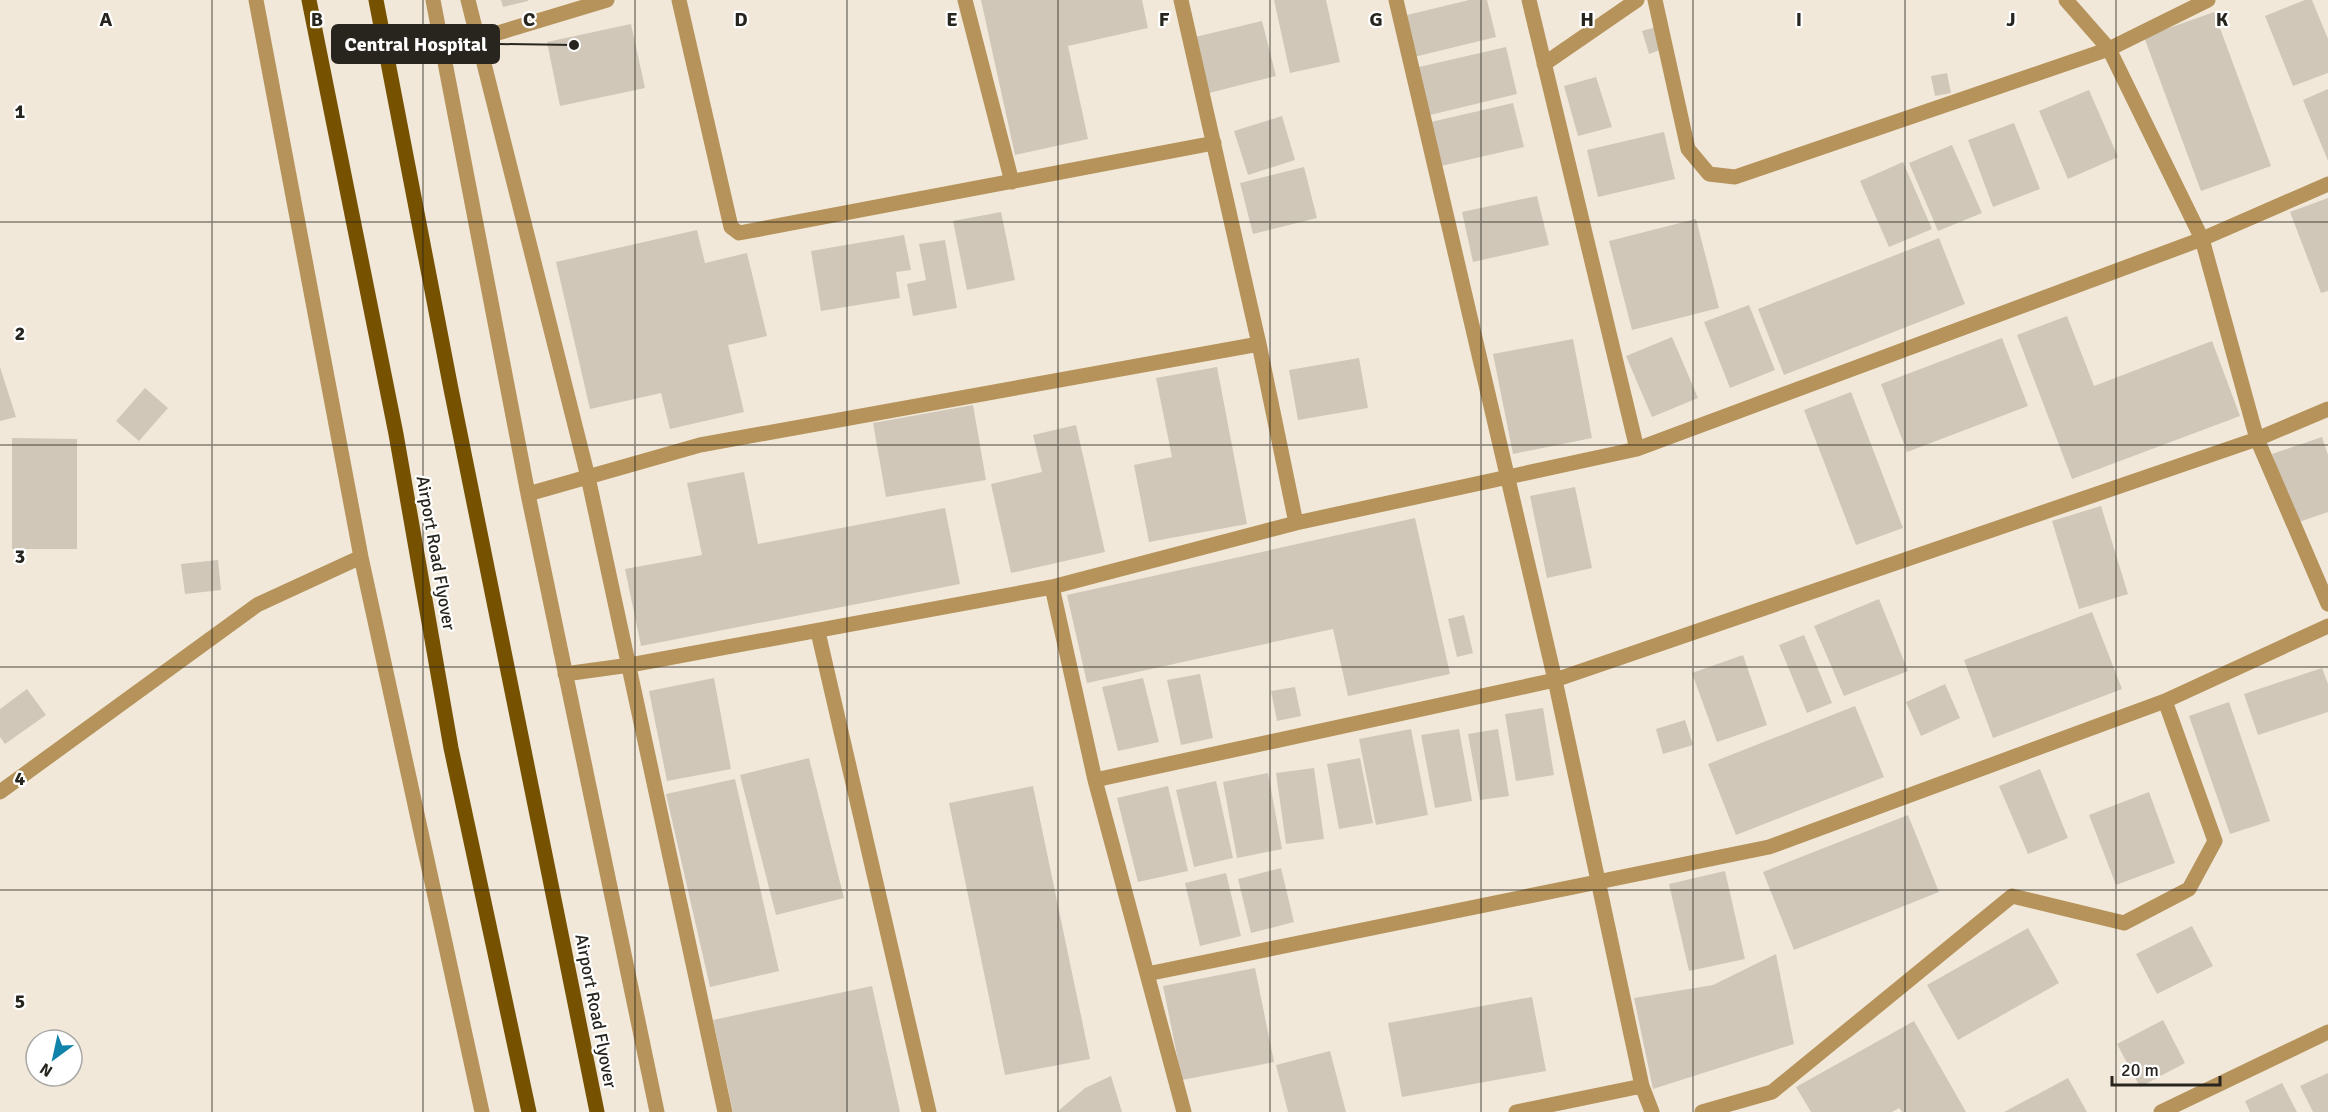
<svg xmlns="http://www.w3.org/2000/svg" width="2328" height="1112" viewBox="0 0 2328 1112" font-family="Signika,sans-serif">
<rect width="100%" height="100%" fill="#f1e8d9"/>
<path fill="#d0c7b9" d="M501,0H528V1L503,7Z
M981,0H1142L1148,28L1068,46L1088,139L1015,155Z
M1274,0H1326L1340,62L1290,73Z
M1469,0H1487L1496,37L1414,57L1403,16Z
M2305,0H2312L2328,39V73L2293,86L2265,16Z
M2214,12L2271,166L2201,191L2144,37Z
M1262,21L1276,76L1209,93L1195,37Z
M631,24L645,88L560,106L547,42Z
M1656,27L1663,49L1649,54L1642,31Z
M1506,47L1517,94L1430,115L1419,67Z
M1947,73L1951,93L1935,96L1931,76Z
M1596,77L1612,127L1578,136L1564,86Z
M2328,89V161L2303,100Z
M2089,90L2118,157L2068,179L2039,111Z
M1513,103L1524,147L1441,166L1431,122Z
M1282,116L1295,160L1248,175L1234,131Z
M2014,123L2040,189L1993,207L1968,140Z
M1664,132L1675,179L1598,197L1587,150Z
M1952,145L1982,213L1938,231L1909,163Z
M1903,162L1932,229L1889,247L1860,181Z
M1304,167L1317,218L1253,234L1240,183Z
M1537,196L1549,245L1473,262L1462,212Z
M2328,198V291L2321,293L2290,212Z
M1001,212L1015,280L967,290L953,221Z
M1696,219L1719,308L1632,330L1609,241Z
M697,230L705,263L747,253L767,336L728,345L744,412L670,429L661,393L590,409L556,262Z
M904,235L911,270L896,272L900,298L821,311L811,251Z
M1939,238L1965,304L1784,375L1758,309Z
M945,240L957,308L913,316L907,284L926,280L919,244Z
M1749,305L1775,370L1730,388L1704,322Z
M2067,316L2094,386L2212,341L2240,416L2072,479L2017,335Z
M1672,337L1698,398L1652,417L1626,356Z
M2002,338L2028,406L1907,452L1881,384Z
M1573,339L1592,438L1513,454L1493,354Z
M1359,358L1368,408L1298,420L1289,370Z
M0,367L16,417L0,421Z
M1217,367L1247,524L1149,542L1134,465L1172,457L1156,378Z
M145,388L168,408L139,441L116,421Z
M1851,392L1903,528L1856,545L1804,410Z
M973,405L986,480L886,497L873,423Z
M1076,425L1105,552L1011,573L991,484L1042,472L1033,435Z
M2322,437L2328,455V512L2296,523L2272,454Z
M12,438L77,439V549H12Z
M744,472L758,544L945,508L960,584L641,646L625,569L702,555L687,483Z
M1575,487L1592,568L1547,578L1530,496Z
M2101,506L2128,594L2079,609L2052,521Z
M1415,518L1450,674L1348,696L1333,629L1087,683L1067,595Z
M218,560L221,590L185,594L181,564Z
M1879,599L1908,671L1844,696L1814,626Z
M2092,612L2122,689L1993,738L1964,660Z
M1464,615L1473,653L1457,657L1448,619Z
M1804,635L1832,703L1807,713L1779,645Z
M1743,655L1767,725L1717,742L1692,673Z
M2322,668L2328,684V712L2258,735L2244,694Z
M1200,674L1213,738L1181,745L1167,680Z
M714,678L731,769L667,781L649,691Z
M1143,678L1159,742L1118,751L1102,687Z
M1945,684L1960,718L1921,736L1906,702Z
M1295,687L1301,716L1277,721L1271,691Z
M27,689L46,715L5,744L0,737V709Z
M2229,702L2270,821L2230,834L2189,716Z
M1855,706L1884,777L1736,835L1708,764Z
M1543,708L1554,775L1516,781L1505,714Z
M1685,720L1693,745L1663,754L1656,729Z
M1411,729L1428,815L1376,825L1359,739Z
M1459,729L1472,801L1435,808L1421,735Z
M1498,729L1509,796L1480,800L1468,734Z
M809,758L844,898L776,915L740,775Z
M1360,758L1373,823L1339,829L1327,764Z
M1314,768L1324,839L1286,844L1276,773Z
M2040,769L2068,838L2028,854L1999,786Z
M1268,773L1282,849L1237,858L1223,782Z
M735,779L779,971L710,987L666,794Z
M1216,781L1233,858L1194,867L1176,790Z
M1033,786L1090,1059L1005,1075L949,803Z
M1168,786L1188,871L1138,882L1117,798Z
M2149,792L2175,863L2116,885L2089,815Z
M1908,815L1939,892L1794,950L1763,872Z
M1281,868L1294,922L1251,933L1238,879Z
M1725,871L1745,959L1689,971L1669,884Z
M1226,873L1241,936L1200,946L1185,883Z
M2192,926L2213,966L2157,994L2136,954Z
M2028,928L2059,983L1958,1040L1927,985Z
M1776,954L1794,1044L1653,1089L1634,998L1713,985Z
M1255,968L1274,1062L1182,1080L1163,986Z
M872,986L900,1112H733L713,1020Z
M1532,997L1546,1071L1402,1097L1388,1023Z
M2163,1020L2185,1063L2140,1087L2117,1044Z
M1914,1021L1966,1112H1902L1899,1108L1892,1112H1811L1796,1087Z
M1330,1051L1346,1112H1288L1276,1065Z
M2328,1073V1112H2313L2300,1086Z
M1111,1076L1122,1112H1057L1085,1088Z
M2068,1078L2087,1112H2004Z
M2282,1083L2297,1112H2250L2245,1101Z"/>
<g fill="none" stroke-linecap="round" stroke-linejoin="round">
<path stroke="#b6935b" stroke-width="15" d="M256,0L361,557L482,1112
M433,0L528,494L657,1112
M468,0L588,477L725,1112
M679,0L731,227L739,233L1214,143
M965,0L1012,182
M1181,0L1259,344L1296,523
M1396,0L1555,680L1642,1086L1516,1112
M1529,0L1637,449
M1655,0L1688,149L1709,174L1735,177L2109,49L2208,0
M2066,0L2109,49L2202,239L2257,439L2328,604
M441,44L478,39L607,0
M1544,64L1637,0
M528,494L700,445L1259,344
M1052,587L1095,780L1184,1112
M818,632L929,1112
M565,674L630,665L1052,587L1296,523L1637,449L2202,239L2328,184
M1095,780L1555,680L2257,439L2328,409
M0,792L257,605L361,557
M1147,974L1769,847L2165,701L2328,626
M1642,1086L1652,1112
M1702,1112L1772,1092L2012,896L2124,923L2189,889L2215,841L2165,701
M2161,1112L2328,1032"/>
<path stroke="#755100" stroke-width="15" d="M309,0L396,434L451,748L529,1112
M376,0L451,389L597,1112"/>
</g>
<path fill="none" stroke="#28251f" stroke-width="1.5" stroke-opacity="0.55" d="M212,0V1112M423,0V1112M635,0V1112M847,0V1112M1058,0V1112M1270,0V1112M1481,0V1112M1693,0V1112M1905,0V1112M2116,0V1112M0,222H2328M0,445H2328M0,667H2328M0,890H2328"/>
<g text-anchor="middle" stroke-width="4.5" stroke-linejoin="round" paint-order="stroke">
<g font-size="18" fill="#28251f" stroke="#fff">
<text transform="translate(436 553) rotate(80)" y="6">Airport Road Flyover</text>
<text transform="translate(596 1011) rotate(79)" y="6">Airport Road Flyover</text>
</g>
</g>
<g font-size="20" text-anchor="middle" font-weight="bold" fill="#28251f" stroke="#fff" stroke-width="4.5" stroke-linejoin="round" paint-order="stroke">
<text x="106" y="26">A</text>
<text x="317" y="26">B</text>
<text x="529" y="26">C</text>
<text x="741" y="26">D</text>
<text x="952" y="26">E</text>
<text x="1164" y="26">F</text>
<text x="1376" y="26">G</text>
<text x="1587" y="26">H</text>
<text x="1799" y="26">I</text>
<text x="2011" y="26">J</text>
<text x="2222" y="26">K</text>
<text x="20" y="118">1</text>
<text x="20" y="340">2</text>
<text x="20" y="563">3</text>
<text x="20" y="785">4</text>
<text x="20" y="1008">5</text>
</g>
<path fill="none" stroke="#28251f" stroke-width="2" d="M574 45L499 44"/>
<circle fill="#28251f" stroke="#fff" stroke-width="2" cx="574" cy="45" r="6"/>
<rect fill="#28251f" stroke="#28251f" stroke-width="2" x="332" y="25" width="167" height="38" rx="6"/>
<g font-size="20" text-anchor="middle" font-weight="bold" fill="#fff">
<text x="416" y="51">Central Hospital</text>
</g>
<g transform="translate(54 1058) rotate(213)"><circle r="28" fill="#ffffff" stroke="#a9a8a5" stroke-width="1.5"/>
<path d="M0-4.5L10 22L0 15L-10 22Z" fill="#1182a9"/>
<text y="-9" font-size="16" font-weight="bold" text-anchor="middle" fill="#28251f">N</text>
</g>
<path d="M2112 1076v9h108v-9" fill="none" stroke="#28251f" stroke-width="3"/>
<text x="2121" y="1076" font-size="18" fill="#28251f" stroke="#ffffff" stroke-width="4.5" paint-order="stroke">20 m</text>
</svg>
